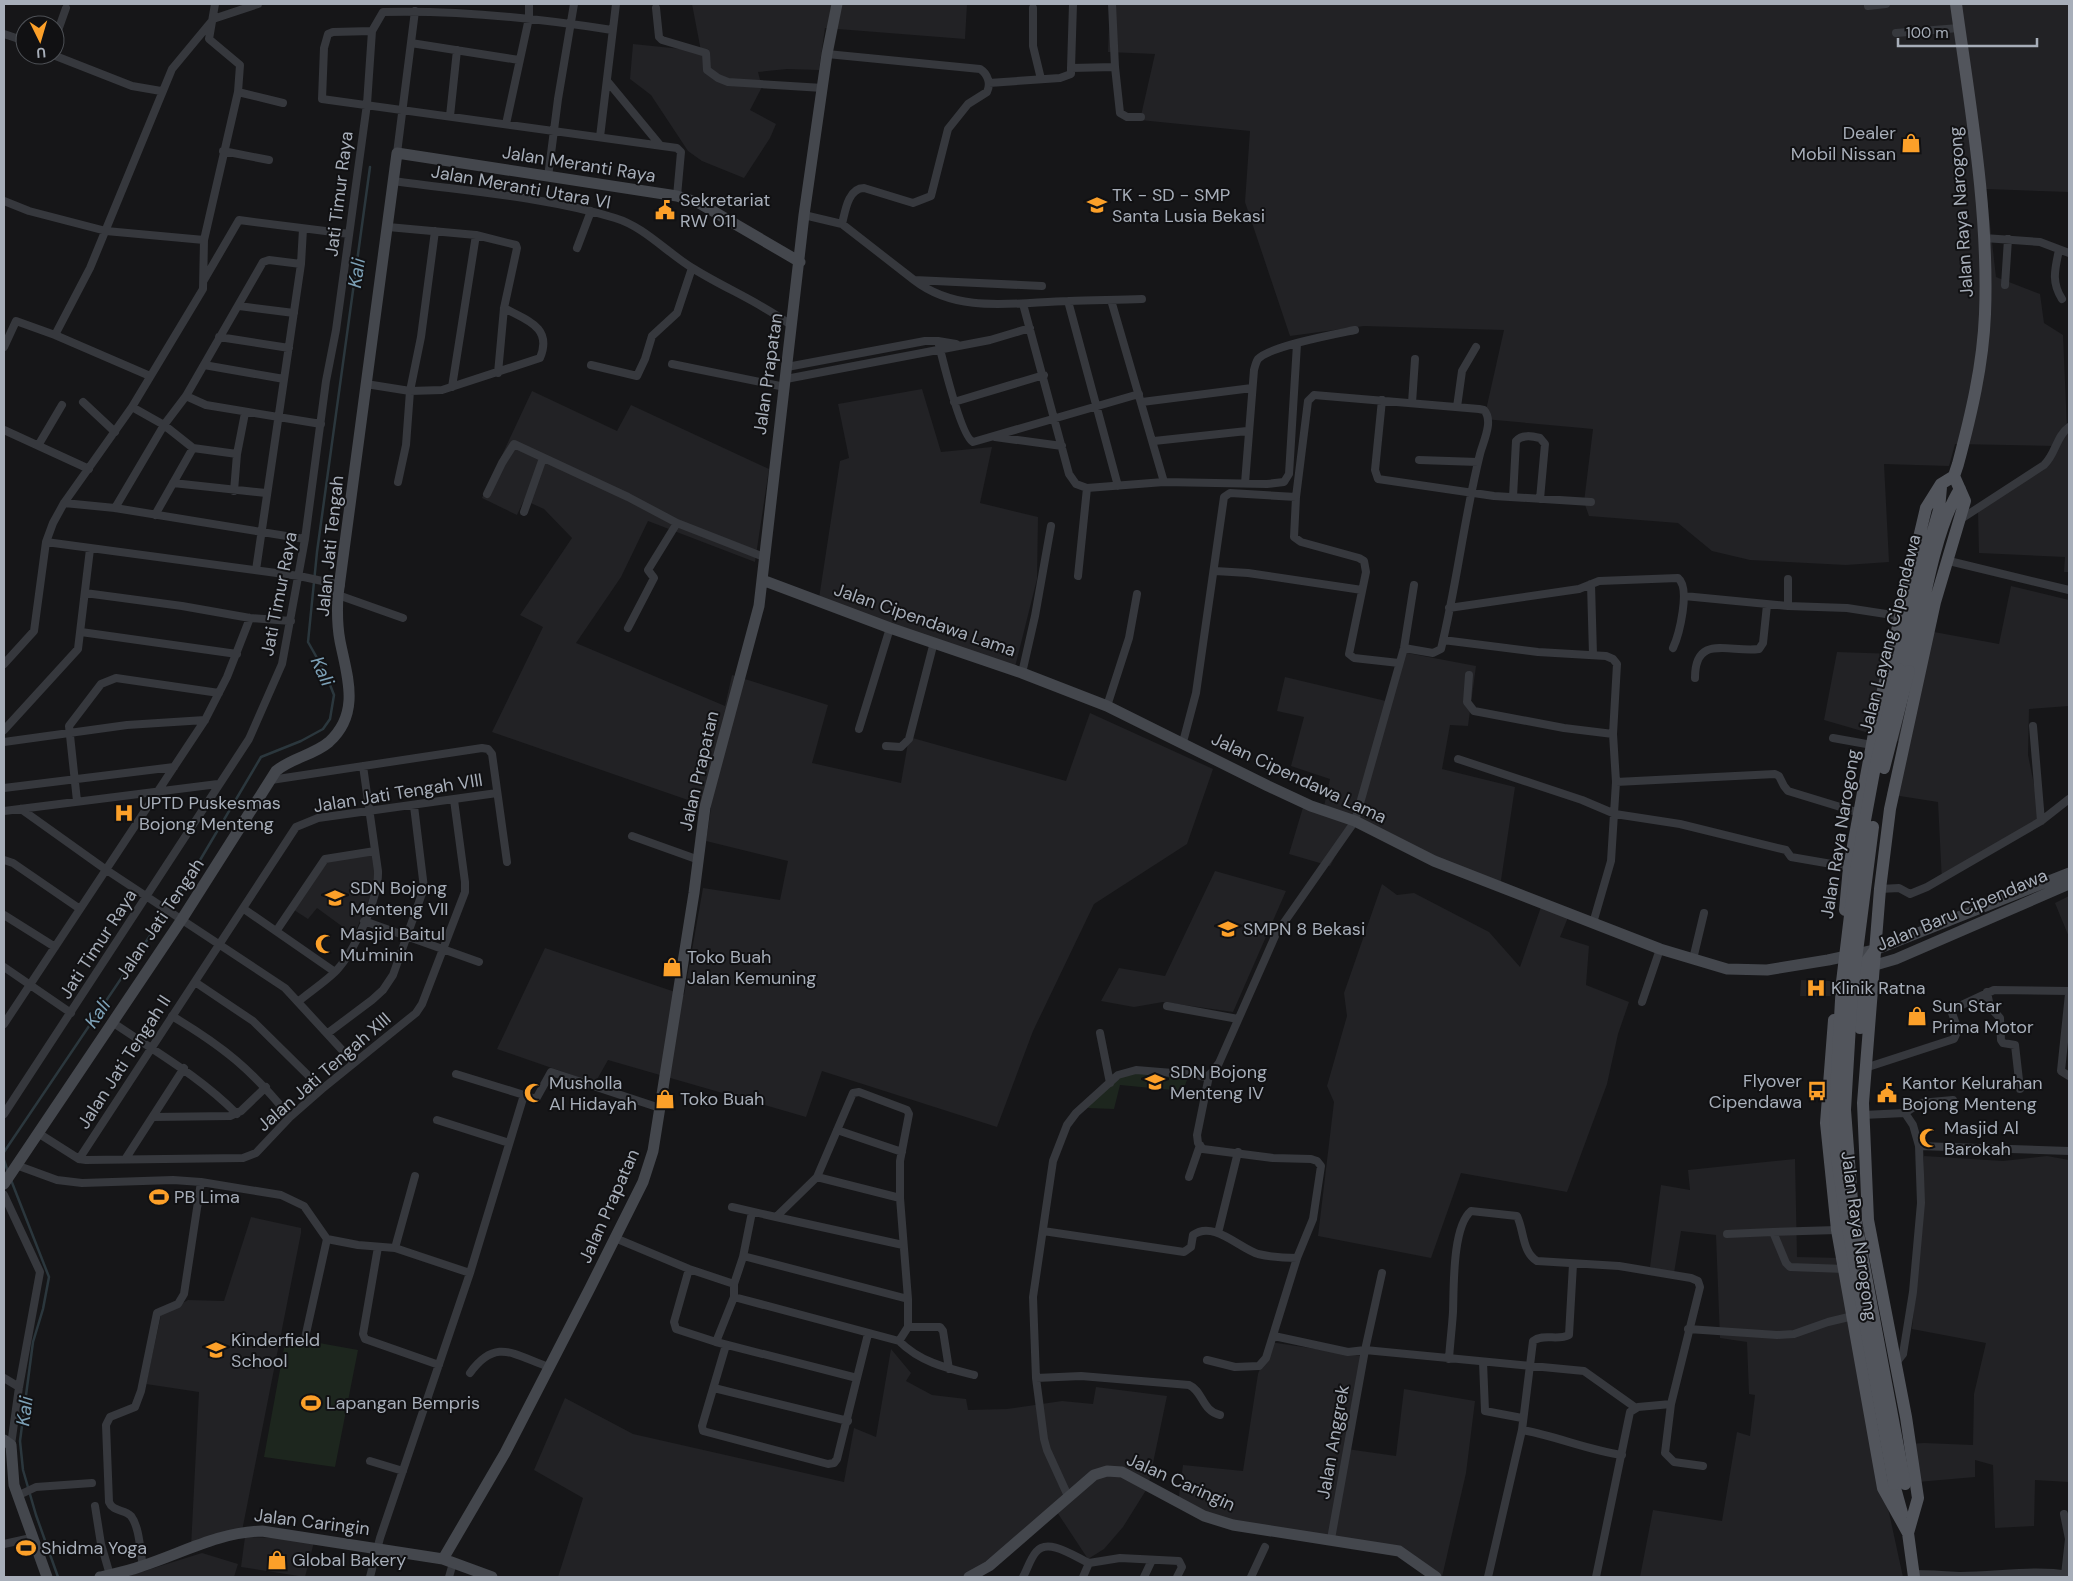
<svg xmlns="http://www.w3.org/2000/svg" width="2073" height="1581" viewBox="0 0 2073 1581" font-family="'DM Sans',sans-serif">
<rect width="100%" height="100%" fill="#161618"/>
<path fill="#222225" d="M692,4H967L965,39L825,28L819,70L787,69L758,72L762,87L750,110L776,124L770,138L744,178L702,161L688,151L651,95L630,79L633,44L701,51Z
M1110,4H2069V192L1986,189L1996,277L2040,294L2044,323L2063,335L2067,429H2069V572H2064L2065,557L1979,553L1978,511L2048,464L2055,446L1955,444L1949,466L1884,464L1889,562L1846,565L1750,560L1712,551L1678,523L1589,516L1584,502L1593,429L1484,419L1504,330L1364,326L1290,336L1245,202L1250,131L1140,120L1155,54L1108,52Z
M922,389L941,452L992,447L980,503L1038,517L1037,579L1013,675L818,605L840,461L849,458L838,404Z
M532,391L617,431L631,405L769,469L755,562L648,521L621,577L576,643L725,706L732,675L828,705L812,763L901,783L909,737L1066,781L1090,713L1213,769L1187,844L1094,904L1033,1031L997,1127L822,1071L806,1117L608,1060L595,1083L497,1049L545,948L684,995L703,888L780,900L788,861L706,841L711,808L492,732L543,627L520,615L572,538L544,509L524,500L517,515L482,498Z
M2011,586L2069,600V706L2029,709L2028,755L2042,824L1942,882L1938,802L1887,794L1900,742L1824,720L1837,652L1896,654L1907,627L1999,644Z
M1402,652L1476,666L1468,726L1450,725L1442,769L1515,787L1500,887L1354,822L1330,866L1289,854L1304,804L1323,811L1330,779L1291,766L1304,717L1277,711L1285,677L1390,702Z
M373,853L375,875L374,888L354,935L317,908L308,919L294,910L326,861Z
M1215,871L1286,891L1233,1012L1163,1002L1134,1007L1101,1001L1119,968L1165,976Z
M1382,884L1397,895L1414,893L1489,932L1520,967L1541,907L1569,915L1560,937L1589,946L1586,985L1629,1002L1618,1034L1607,1084L1567,1192L1461,1173L1431,1258L1318,1236L1334,1102L1327,1086L1347,1016L1344,993Z
M2069,896V937L2055,903Z
M1801,980L1832,981L1831,996H1800Z
M1924,1156L2003,1161L2047,1156L2069,1160V1482L2035,1480L2034,1526L1995,1528L1993,1465L1975,1460V1477L1883,1485L1903,1577H1640L1653,1510L1722,1521L1737,1432L1750,1436L1755,1395L1749,1394L1747,1342L1720,1338L1716,1235L1681,1231L1674,1273L1650,1267L1661,1185L1690,1190L1688,1170L1795,1159L1797,1257L1842,1258L1875,1446L1924,1443L1973,1445L1974,1394L1986,1343L1912,1329L1924,1202Z
M251,1217L301,1228V1233L242,1531L191,1547L199,1392L146,1384L161,1315L188,1300L224,1301Z
M1270,1342L1363,1356L1347,1449L1396,1456L1404,1389L1475,1401L1466,1473L1442,1577H1435L1399,1551L1205,1517L1178,1504L1183,1465L1243,1471L1258,1374Z
M891,1349L911,1373L906,1381L932,1395L966,1399L968,1410L1007,1409L1062,1401L1093,1404L1096,1387L1167,1396L1148,1487L1123,1527L1104,1549L1088,1559L1055,1509L970,1577H558L583,1498L534,1470L565,1398L633,1434L844,1482L854,1428L876,1437Z
M245,1537L279,1538L314,1542L305,1577L241,1567Z
M202,1553L238,1564L234,1577H125Z"/>
<path fill="#1d261e" d="M1134,1072L1188,1077L1183,1091L1120,1085L1114,1109L1088,1108L1089,1104L1120,1076Z
M286,1337L358,1350L335,1467L264,1457Z"/>
<g fill="none" stroke-linecap="round" stroke-linejoin="round">
<path stroke="#2b373d" stroke-width="2.5" d="M4,1152L193,872L261,757L301,741L323,729L330,719L334,695L325,672L308,642L317,552L370,167
M4,1160L8,1172
M11,1180L49,1277L43,1309L33,1342L20,1441L23,1470L36,1515L58,1577"/>
<path stroke="#36383d" stroke-width="8" d="M1112,4L1115,67
M1868,6L1886,4
M656,8L659,37L662,40L706,53L707,70L718,78L728,82L823,88
M1033,8V46L1041,79
M213,19L258,4
M372,31L333,32L328,34L324,48L322,99L677,148L681,152L677,196
M1896,33L1959,28
M4,34L25,41
M55,39L66,8
M411,43L519,60
M827,54L980,69C988,74 991,84 987,92L968,104L948,129L931,196L913,203L864,188C848,188 845,212 842,224
M53,55L132,86L161,91
M1071,68L1073,4
M608,82L660,145
M989,83L1060,78L1071,74V68L1115,67L1120,113L1127,117H1141
M238,92L283,103
M450,116L457,50
M506,124L529,18V4
M600,137L616,4
M223,151L269,160
M397,153L415,11
M548,177L558,99L574,4
M394,181C464,191 548,197 615,218C645,227 667,253 694,269C726,289 762,303 792,326
M4,201L29,211L106,231L204,240
M804,215L842,224L914,280L1042,286
M388,227L476,235L516,245L517,248L504,308L498,373
M1984,238L2040,242L2069,253
M577,248L591,211
M2059,250C2055,269 2051,282 2062,299
M204,280L239,220L349,234
M914,280C959,315 1017,302 1069,301C1093,300 1117,300 1142,299
M2005,285L2008,239
M1111,300L1164,482
M1068,301L1118,486
M1023,304L1069,474L1076,484L1087,488L1164,482L1267,484L1284,482L1289,474L1297,344
M239,306L294,313
M55,335L150,376
M219,337L289,348
M938,341C942,357 961,437 973,442L1139,394
M4,347L16,321L55,335L90,268L172,69L211,22
M672,364L785,387
M204,365L284,379
M591,365L637,376L645,359L652,336L677,313L692,268
M787,367L925,341H938L956,344
M786,379L990,340L1030,328
M366,384L410,391L442,390L540,358C553,327 526,320 504,308
M452,387L476,235
M186,396L206,405L321,424
M1382,400L1375,470L1378,479L1494,496L1591,502
M83,402L115,432
M954,402L1044,375
M1142,402L1252,388
M1412,403L1415,359
M132,407L164,425L193,448L237,454
M1457,407L1462,371L1476,347
M4,430L89,469
M995,437L1062,446
M1154,441L1247,431
M39,444L62,405
M1419,460L1478,462
M398,482L406,445L410,391L421,337L435,231
M173,483L266,493
M1245,483L1254,370C1255,366 1256,362 1258,359C1270,346 1336,334 1355,330
M234,491L237,454L245,413
M487,494L502,463L514,444L628,497L677,523L764,557
M1513,497L1516,441C1522,434 1532,436 1540,438L1545,444L1540,499
M64,503L115,508L305,539
M115,508L164,425L186,396L263,262L269,260L301,264
M524,512L543,458
M155,515L193,448
M1961,519L2044,465C2056,454 2056,436 2069,427
M46,542L299,576L341,585
M1949,561L2069,590
M256,570L301,264L303,229
M1215,571L1248,573L1362,590
M1078,576L1087,488
M1591,584L1593,655
M85,593L182,606L250,618L291,621
M338,595L403,618
M1684,596L1788,606L1847,608L1899,616
M1788,606V579
M1449,608L1579,589L1599,581L1678,578C1691,588 1679,635 1673,648
M628,628L654,578L648,570L677,523
M81,632L237,654
M1443,640L1538,652L1606,656L1613,659L1617,664L1613,734L1616,782L1611,861L1593,923
M1399,663L1354,658L1349,654L1366,572L1364,561L1359,558L1301,542L1294,537L1296,497L1308,401L1314,395L1479,409L1484,410C1494,421 1483,442 1480,454C1464,518 1457,584 1441,649L1433,653L1404,648
M4,664L34,631L46,542L53,523L64,503L132,407L203,289L204,240L238,92L240,65L209,39L215,4
M1022,673L1035,616L1051,526
M1469,675L1467,702L1474,711L1564,728L1613,734
M1695,678C1695,633 1730,653 1759,649L1763,643L1767,605
M1107,706L1129,638L1137,594
M2033,726L2041,821
M859,729L890,628
M4,730L78,649L90,549
M1833,738L1872,745
M4,742L127,725L205,720
M1183,742L1196,693L1224,497L1230,493L1296,497
M886,746L901,747L909,739L934,642
M1458,759L1582,800L1615,814L1680,824L1786,850L1791,857L1849,867
M271,780L482,748L488,749L492,754L507,862
M1616,782L1775,774L1779,776L1784,786L1788,791L1860,813
M4,788L174,767
M77,801L69,726L101,684L116,678L219,693
M21,809L105,869L285,988L354,1063
M4,811L218,784
M632,836L699,860
M4,860L13,863L80,909
M1880,889L1899,888L1910,894L1927,887L2041,821L2069,799
M244,909L335,972
M4,915L55,947
M364,921L479,962
M277,930L325,859L375,851
M1693,959L1704,913
M4,967L71,1013
M195,982L253,1021L322,1089
M1987,992L1990,1007L2000,1018L2001,1040L2003,1043L2015,1045L2020,1089
M2069,994L2061,1071L2069,1076
M299,1001C311,991 325,982 336,971C354,952 379,898 378,871L363,766
M1642,1002L1660,949
M1167,1006L1238,1019
M172,1016C224,1047 252,1070 290,1117
M112,1022C156,1052 199,1076 237,1114
M4,1024L205,720L227,677L250,618
M328,1033L372,1000L383,990L393,975L424,888L414,806
M1100,1033L1110,1083
M1865,1068L1954,1039L1958,1030L1951,1010L1994,990L2069,991
M456,1074L524,1095
M1905,1113L1920,1103L1953,1100
M4,1114L249,739L282,664L305,539L326,381L336,330L367,104L372,31L383,12C460,10 536,18 612,30
M1863,1115L1905,1113L1913,1125L1919,1146L2069,1151
M153,1117L230,1116L241,1111L266,1087
M437,1120L509,1143
M837,1130L902,1152
M38,1133L79,1159L86,1160L243,1158L256,1153L290,1117L322,1089L416,1013L422,1004L465,892V882L454,800
M126,1158L184,1068
M79,1159L296,827L318,818L497,793
M16,1165L57,1180L82,1183L173,1180L201,1182L281,1195L304,1206L327,1239L358,1245L395,1248L470,1273
M817,1177L900,1198
M1189,1177L1200,1145
M4,1195L40,1272L19,1387L11,1445
M732,1207L776,1217L817,1177L853,1093L859,1092L907,1110L909,1114L900,1161V1198L908,1299
M776,1217L903,1245
M1043,1231L1184,1252L1191,1247L1193,1235C1213,1220 1239,1248 1258,1254C1271,1257 1284,1258 1297,1258
M1773,1232L1837,1230
M1218,1233L1238,1152
M1727,1234L1773,1232L1786,1263L1790,1267L1845,1269
M615,1238L689,1269L734,1284V1297L899,1341L908,1327H940L943,1331L949,1369
M378,1247L363,1334L365,1339L439,1365
M395,1248L415,1176
M743,1257L752,1212
M689,1269L674,1322L676,1329L716,1342L734,1297
M734,1284L743,1257H747L908,1299V1327
M1688,1329L1777,1335L1794,1334L1828,1322L1853,1316
M1274,1336L1348,1352L1365,1350L1584,1371L1636,1408
M305,1338L327,1239
M899,1341C920,1362 946,1368 974,1375
M716,1342L857,1378L868,1334
M726,1345L702,1426L703,1431L828,1464L834,1463L837,1459L857,1378
M1449,1359C1450,1343 1452,1328 1453,1312C1454,1289 1452,1227 1471,1211L1517,1216C1524,1230 1522,1252 1537,1261L1619,1266L1691,1278L1698,1281L1700,1287L1671,1404L1665,1453L1674,1462L1703,1466
M1207,1360L1235,1367L1259,1366L1266,1358L1297,1258L1313,1219L1321,1166L1317,1161L1311,1159L1273,1158L1203,1149L1198,1143L1197,1135L1209,1076
M1483,1362L1485,1411L1522,1418
M1896,1363L1903,1354L1913,1292L1921,1203L1919,1146
M470,1373C496,1337 514,1355 549,1367
M4,1378L19,1387
M1036,1378L1081,1376L1189,1385C1203,1391 1202,1411 1220,1415
M714,1388L848,1421
M1522,1430C1556,1436 1588,1450 1622,1455
M370,1461L403,1471
M17,1496L36,1487L92,1483
M1068,1496L1047,1450L1044,1439L1036,1378L1034,1325L1033,1297L1053,1161L1067,1125L1076,1113L1118,1075L1136,1070L1197,1075C1209,1080 1213,1071 1219,1063L1276,934L1355,821L1404,648L1414,585
M95,1506L101,1544L110,1575
M2064,1514L2069,1539L2065,1575
M1331,1539L1365,1350L1382,1273
M4,1544L31,1538
M1089,1563L1120,1558L1179,1561L1182,1567L1177,1577
M143,1566C140,1552 140,1528 131,1516C124,1509 113,1512 109,1502L106,1425L110,1417L135,1407L141,1391L157,1313L178,1304L184,1294L201,1182
M1914,1574C1929,1574 1945,1575 1960,1576C1997,1576 2033,1569 2069,1575
M370,1577L380,1538L470,1273L524,1095L536,1099L551,1072L660,1108
M449,1577L453,1563
M1023,1577C1027,1570 1030,1559 1036,1552C1048,1537 1075,1557 1089,1563
M1083,1577L1089,1563
M1144,1577L1152,1560
M1251,1577L1265,1547
M1488,1577L1522,1430L1533,1341C1543,1333 1558,1341 1569,1335L1573,1264
M1596,1577L1630,1412L1638,1407L1671,1404"/>
<path stroke="#44474d" stroke-width="11" d="M762,580L890,628L1022,673L1107,706L1268,786L1311,806L1355,821L1434,861L1660,949L1727,969L1767,970L1828,960L1875,950L2069,873
M1865,968L1896,959L2069,884
M4,1184L182,919L276,771C291,758 314,755 329,742C361,713 347,676 340,641C337,625 337,611 338,595L397,153L677,196L699,203L800,262
M4,1440L11,1445L14,1485L47,1577
M443,1559L505,1453L590,1288L643,1182L653,1151L694,893L705,807L759,606L804,215L827,54L837,4
M100,1577C114,1574 129,1571 142,1566C182,1553 219,1532 262,1531L443,1559L492,1577
M969,1577L989,1566L1094,1475L1107,1471L1122,1472L1204,1516L1233,1525L1399,1551L1436,1577"/>
<path stroke="#52555c" stroke-width="12" d="M1899,669L1925,559L1939,510L1941,487
M1909,671C1921,620 1933,531 1960,489
M1845,910L1849,867L1879,707L1926,508L1941,484L1954,476L1958,464C1971,415 1983,365 1985,314C1989,211 1970,106 1956,4
M1834,1020L1826,1123L1837,1230L1883,1488L1908,1533
M1860,1028L1864,965L1875,950
M1894,1484L1902,1513
M1914,1577L1908,1533L1918,1498L1906,1417L1868,1220L1863,1103L1880,889L1890,809L1935,602L1965,501L1954,476"/>
<path stroke="#52555c" stroke-width="12" d="M1884,768L1909,671
M1873,827L1852,991L1845,1110L1852,1201L1905,1484
M1894,1484L1845,1212L1836,1152L1835,1110L1842,982L1855,874L1874,772L1899,669"/>
</g>
<defs>
<symbol id="shop-bare" viewBox="-9 -9 18 18"><path d="M-5-2.5h2.3a2.7 3.5 0 0 1 5.4 0H5L5.5 6h-11ZM-1.5-2.5h3a1.5 2.3 0 0 0-3 0Z" fill="#fca029" stroke="#111113" stroke-width="2.5" paint-order="stroke"/></symbol>
<symbol id="school-bare" viewBox="-9 -9 18 18"><path d="M0-5L7-2L0 1L-7-2ZM-4 1L0 2.5L4 1V4Q0 6-4 4Z" fill="#fca029" stroke="#111113" stroke-width="2.5" paint-order="stroke"/></symbol>
<symbol id="civic-bare" viewBox="-9 -9 18 18"><path d="M-.6-6.5H3V-4.5H.6V-3L4-1V1h2V6H-6V1h2V-1L-.6-3ZM-1.2 2.5V6h2.4V2.5Z" fill="#fca029" stroke="#111113" stroke-width="2.5" paint-order="stroke"/></symbol>
<symbol id="hospital-bare" viewBox="-9 -9 18 18"><path d="M-5-5h3v3.5h4V-5h3V5h-3V1.5h-4V5h-3Z" fill="#fca029" stroke="#111113" stroke-width="2.5" paint-order="stroke"/></symbol>
<symbol id="mosque-bare" viewBox="-9 -9 18 18"><path d="M3.5-4.9A6 6 0 1 0 3.5 4.9A5 5 0 1 1 3.5-4.9Z" fill="#fca029" stroke="#111113" stroke-width="2.5" paint-order="stroke"/></symbol>
<symbol id="bus-bare" viewBox="-9 -9 18 18"><path d="M-5-6H5V4H4V6H2V4H-2V6H-4V4H-5ZM-3.5-4V0h7V-4ZM-3.5 1.2v1.5H-2V1.2ZM2 1.2v1.5H3.5V1.2Z" fill="#fca029" stroke="#111113" stroke-width="2.5" paint-order="stroke"/></symbol>
<symbol id="stadium-bare" viewBox="-9 -9 18 18"><path d="M0-5a6.5 5 0 1 0 0 10a6.5 5 0 1 0 0-10ZM-3.5-1.8h7v3.6h-7Z" fill="#fca029" stroke="#111113" stroke-width="2.5" paint-order="stroke"/></symbol>
</defs>
<g fill-rule="evenodd">
<use href="#shop-bare" x="1897" y="129" width="28" height="28"/>
<use href="#school-bare" x="1083" y="191" width="28" height="28"/>
<use href="#civic-bare" x="651" y="196" width="28" height="28"/>
<use href="#hospital-bare" x="110" y="799" width="28" height="28"/>
<use href="#school-bare" x="321" y="884" width="28" height="28"/>
<use href="#school-bare" x="1214" y="915" width="28" height="28"/>
<use href="#mosque-bare" x="311" y="930" width="28" height="28"/>
<use href="#shop-bare" x="658" y="953" width="28" height="28"/>
<use href="#hospital-bare" x="1802" y="974" width="28" height="28"/>
<use href="#shop-bare" x="1903" y="1002" width="28" height="28"/>
<use href="#school-bare" x="1141" y="1068" width="28" height="28"/>
<use href="#bus-bare" x="1803" y="1077" width="28" height="28"/>
<use href="#mosque-bare" x="520" y="1079" width="28" height="28"/>
<use href="#civic-bare" x="1873" y="1079" width="28" height="28"/>
<use href="#shop-bare" x="651" y="1085" width="28" height="28"/>
<use href="#mosque-bare" x="1915" y="1124" width="28" height="28"/>
<use href="#stadium-bare" x="145" y="1183" width="28" height="28"/>
<use href="#school-bare" x="202" y="1336" width="28" height="28"/>
<use href="#stadium-bare" x="297" y="1389" width="28" height="28"/>
<use href="#stadium-bare" x="12" y="1534" width="28" height="28"/>
<use href="#shop-bare" x="263" y="1546" width="28" height="28"/>
</g>
<g text-anchor="middle" stroke-width="4" stroke-linejoin="round" paint-order="stroke">
<g font-size="18" fill="#a7aeb9" stroke="#111113" text-anchor="start">
<text x="1896" y="139" text-anchor="end">Dealer<tspan x="1896" dy="21">Mobil Nissan</tspan></text>
<text x="1112" y="201">TK - SD - SMP<tspan x="1112" dy="21">Santa Lusia Bekasi</tspan></text>
<text x="680" y="206">Sekretariat<tspan x="680" dy="21">RW 011</tspan></text>
<text x="139" y="809">UPTD Puskesmas<tspan x="139" dy="21">Bojong Menteng</tspan></text>
<text x="350" y="894">SDN Bojong<tspan x="350" dy="21">Menteng VII</tspan></text>
<text x="1243" y="935">SMPN 8 Bekasi</text>
<text x="340" y="940">Masjid Baitul<tspan x="340" dy="21">Mu'minin</tspan></text>
<text x="687" y="963">Toko Buah<tspan x="687" dy="21">Jalan Kemuning</tspan></text>
<text x="1831" y="994">Klinik Ratna</text>
<text x="1932" y="1012">Sun Star<tspan x="1932" dy="21">Prima Motor</tspan></text>
<text x="1170" y="1078">SDN Bojong<tspan x="1170" dy="21">Menteng IV</tspan></text>
<text x="1802" y="1087" text-anchor="end">Flyover<tspan x="1802" dy="21">Cipendawa</tspan></text>
<text x="549" y="1089">Musholla<tspan x="549" dy="21">Al Hidayah</tspan></text>
<text x="1902" y="1089">Kantor Kelurahan<tspan x="1902" dy="21">Bojong Menteng</tspan></text>
<text x="680" y="1105">Toko Buah</text>
<text x="1944" y="1134">Masjid Al<tspan x="1944" dy="21">Barokah</tspan></text>
<text x="174" y="1203">PB Lima</text>
<text x="231" y="1346">Kinderfield<tspan x="231" dy="21">School</tspan></text>
<text x="326" y="1409">Lapangan Bempris</text>
<text x="41" y="1554">Shidma Yoga</text>
<text x="292" y="1566">Global Bakery</text>
</g>
<g font-size="18" fill="#a7aeb9" stroke="#111113">
<text transform="translate(579 164) rotate(9)" y="6">Jalan Meranti Raya</text>
<text transform="translate(521 187) rotate(10)" y="6">Jalan Meranti Utara VI</text>
<text transform="translate(339 194) rotate(-83)" y="6">Jati Timur Raya</text>
<text transform="translate(1961 212) rotate(-94)" y="6">Jalan Raya Narogong</text>
<text transform="translate(768 374) rotate(-82)" y="6">Jalan Prapatan</text>
<text transform="translate(330 546) rotate(-84)" y="6">Jalan Jati Tengah</text>
<text transform="translate(279 594) rotate(-79)" y="6">Jati Timur Raya</text>
<text transform="translate(925 620) rotate(19)" y="6">Jalan Cipendawa Lama</text>
<text transform="translate(1890 634) rotate(-76)" y="6">Jalan Layang Cipendawa</text>
<text transform="translate(699 771) rotate(-77)" y="6">Jalan Prapatan</text>
<text transform="translate(1299 778) rotate(25)" y="6">Jalan Cipendawa Lama</text>
<text transform="translate(398 793) rotate(-9)" y="6">Jalan Jati Tengah VIII</text>
<text transform="translate(1840 834) rotate(-81)" y="6">Jalan Raya Narogong</text>
<text transform="translate(1962 910) rotate(-23)" y="6">Jalan Baru Cipendawa</text>
<text transform="translate(160 919) rotate(-56)" y="6">Jalan Jati Tengah</text>
<text transform="translate(98 944) rotate(-57)" y="6">Jati Timur Raya</text>
<text transform="translate(124 1062) rotate(-57)" y="6">Jalan Jati Tengah II</text>
<text transform="translate(324 1072) rotate(-41)" y="6">Jalan Jati Tengah XIII</text>
<text transform="translate(609 1206) rotate(-66)" y="6">Jalan Prapatan</text>
<text transform="translate(1859 1236) rotate(82)" y="6">Jalan Raya Narogong</text>
<text transform="translate(1333 1442) rotate(-80)" y="6">Jalan Anggrek</text>
<text transform="translate(1181 1482) rotate(24)" y="6">Jalan Caringin</text>
<text transform="translate(312 1522) rotate(7)" y="6">Jalan Caringin</text>
</g>
<g font-size="19" font-style="italic" fill="#7ca0b6" stroke="#111113">
<text transform="translate(356 273) rotate(-82)" y="7">Kali</text>
<text transform="translate(323 671) rotate(65)" y="7">Kali</text>
<text transform="translate(97 1013) rotate(-56)" y="7">Kali</text>
<text transform="translate(24 1411) rotate(-83)" y="7">Kali</text>
</g>
</g>
<rect width="2073" height="1581" fill="none" stroke="#a7aeb9" stroke-width="10"/>
<g transform="translate(40 40) rotate(175)"><circle r="24" fill="#111113" stroke="#4d5055"/>
<path d="M0-4L9 19L0 12L-9 19Z" fill="#fca029"/>
<text y="-8" font-size="14" font-weight="bold" text-anchor="middle" fill="#a7aeb9">U</text>
</g>
<path d="M1898 38v8h139v-8" fill="none" stroke="#a7aeb9" stroke-width="2.5"/>
<text x="1906" y="38" font-size="15" fill="#a7aeb9" stroke="#111113" stroke-width="4" paint-order="stroke">100 m</text>
</svg>
